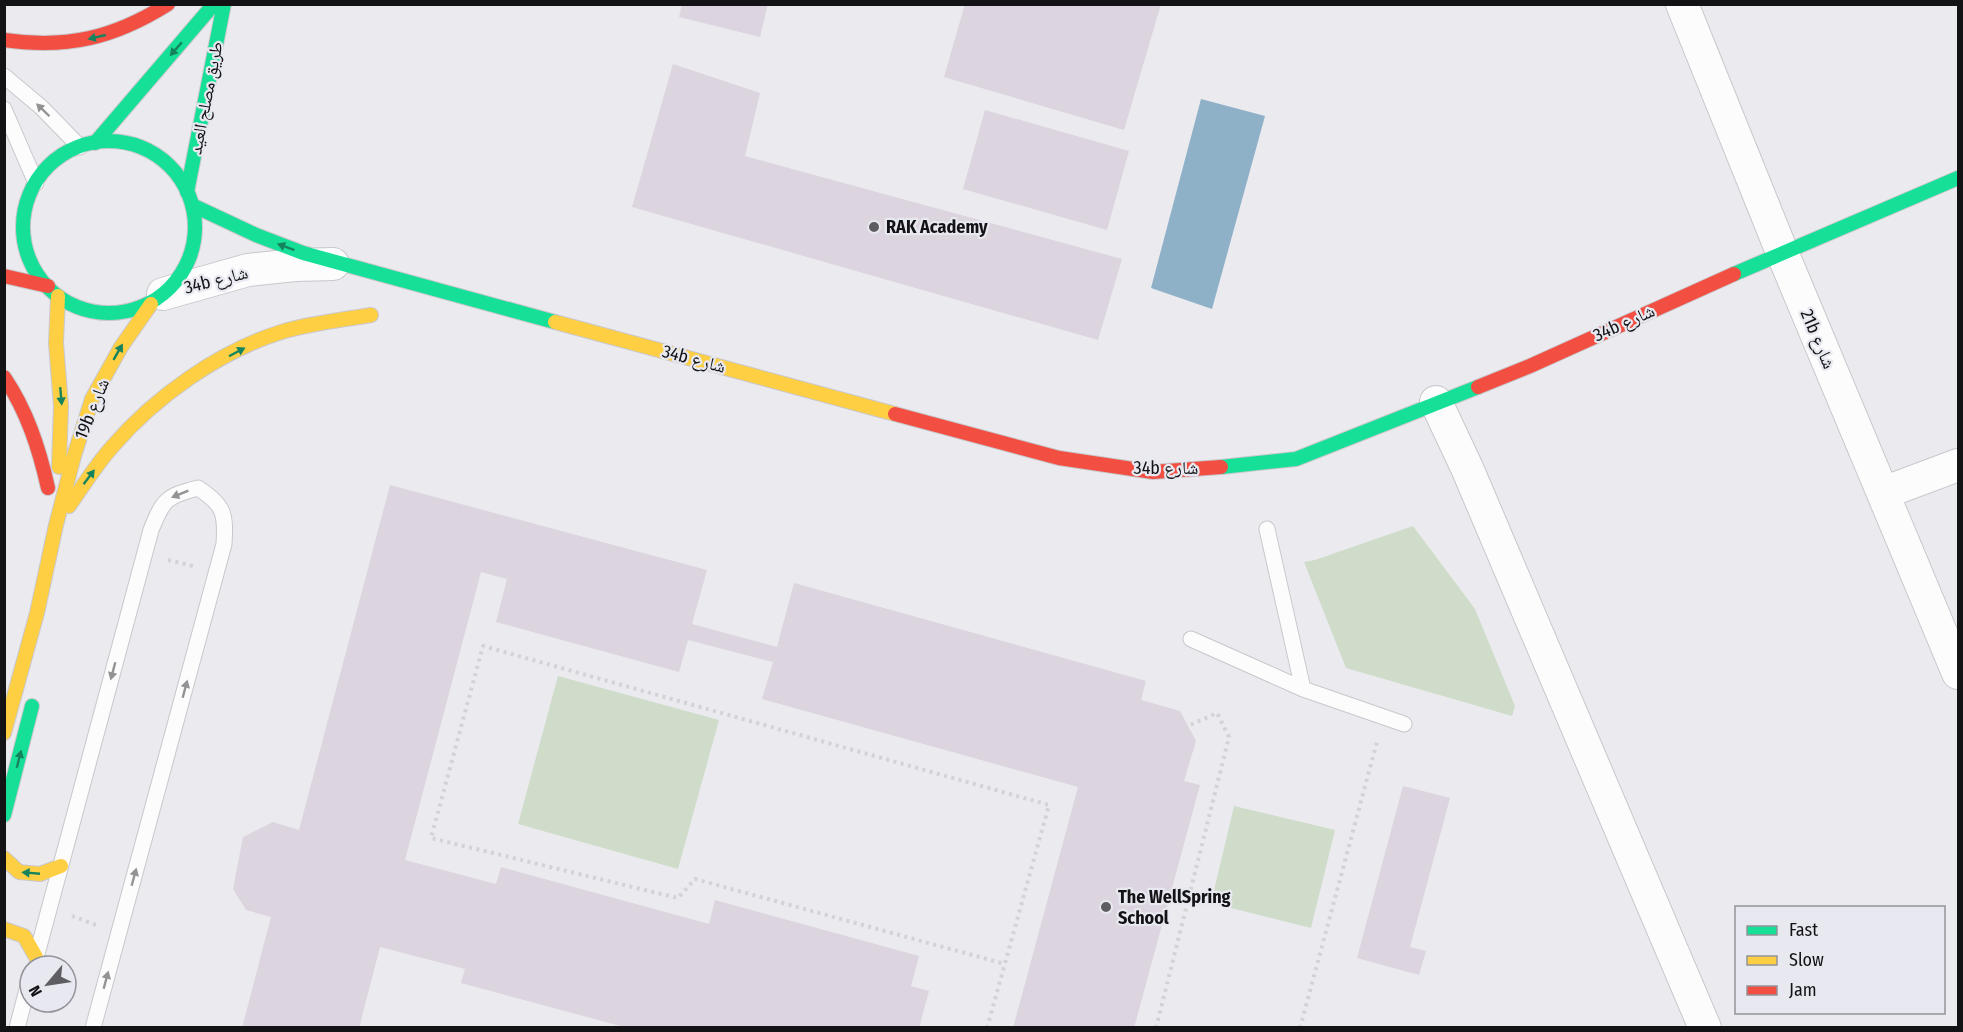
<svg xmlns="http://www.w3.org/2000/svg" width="1963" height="1032" viewBox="0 0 1963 1032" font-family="'Fira Sans Condensed','Noto Naskh Arabic',sans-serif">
<rect width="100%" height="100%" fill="#eaeaef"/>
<path fill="#cfdcca" d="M1413,526L1475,609L1515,706L1512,716L1346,668L1304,562L1315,560Z
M558,676L719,720L678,869L518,824Z
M1234,806L1335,830L1311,928L1211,903Z"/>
<path fill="#8fb1c8" d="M1201,99L1265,116L1212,309L1151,288Z"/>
<path fill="#dcd4de" d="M682,4H768L760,37L679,17Z
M965,4H1161L1124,130L944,77Z
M673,64L760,93L745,156L1122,259L1098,340L632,207Z
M985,110L1129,151L1107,230L963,189Z
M390,485L707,570L692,624L777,647L794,583L1146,681L1141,700L1180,711L1196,741L1184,781L1200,785L1134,1028H1013L1078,787L762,699L773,662L688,640L679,672L496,622L507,579L481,572L405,860L496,884L501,867L709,924L715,900L919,956L911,986L929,991L919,1028H628L461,983L465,969L380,947L359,1028H242L271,917L246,910L233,889L243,837L273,822L299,830Z
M1403,786L1450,798L1410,947L1426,951L1419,975L1357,958Z"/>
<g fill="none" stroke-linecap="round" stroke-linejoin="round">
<defs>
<path id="lane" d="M4,76L41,107L80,147
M4,109L36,183
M1267,529L1303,689
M1191,639L1303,689L1404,724
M37,954L151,530C163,500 166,496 198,488C224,505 226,513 224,544L93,1028
M17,1028L30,978"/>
<path id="street" d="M1682,4L1782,252L1958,673
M163,294L248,270L295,265L333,264
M1436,402L1467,468L1705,1028
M1883,493L1958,465"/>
<path id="fast" d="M23 227a86 86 0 1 1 172 0a86 86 0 1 1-172 0Z
M95,143L214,4
M187,192L224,4
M192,205L256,235L303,253L555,322
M1734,274L1958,178
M1221,467L1296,459L1478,387
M4,815L32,706"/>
<path id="slow" d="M58,296L56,343L61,406L59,467
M555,322L895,414
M69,506C83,486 96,465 112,447C155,397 218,352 281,332C311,323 341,320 371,315
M4,733L37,613L56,525L74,456L92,399L121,347L151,304
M4,858L19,872L40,874L61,866
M4,929L24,936L36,957"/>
<path id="jam" d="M4,40C67,49 114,38 168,4
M4,276L48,286
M4,377C27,411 39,448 48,488
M1478,387L1530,366L1734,274
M895,414L1059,458L1153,472L1221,467"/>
</defs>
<use href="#lane" stroke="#c8c8cc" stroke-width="17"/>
<use href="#street" stroke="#c8c8cc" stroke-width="34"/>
<use href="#fast" stroke="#c8c8cc" stroke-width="16"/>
<use href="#slow" stroke="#c8c8cc" stroke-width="16"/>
<use href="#jam" stroke="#c8c8cc" stroke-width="16"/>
<path stroke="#d3d3d5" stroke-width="4" stroke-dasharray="3 4.5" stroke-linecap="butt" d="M168,560L193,566
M72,916L96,925
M987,1028L1049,805L483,646L431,838L678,898L695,879L1005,964
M1156,1028L1229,737L1217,713L1188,726
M1300,1028L1377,742"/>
<use href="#lane" stroke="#fcfcfd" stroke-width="15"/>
<use href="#street" stroke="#fcfcfd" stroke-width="32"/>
<use href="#fast" stroke="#16e098" stroke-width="14"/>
<use href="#slow" stroke="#ffcf43" stroke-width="14"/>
<use href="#jam" stroke="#f24e42" stroke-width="14"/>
</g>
<defs><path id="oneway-solid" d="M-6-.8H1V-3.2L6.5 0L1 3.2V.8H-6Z" transform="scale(1.5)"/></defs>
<g fill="#15845e">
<use href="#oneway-solid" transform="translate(97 37) rotate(167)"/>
<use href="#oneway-solid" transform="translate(176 49) rotate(131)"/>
<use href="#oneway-solid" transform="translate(286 247) rotate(-159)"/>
<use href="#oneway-solid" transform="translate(118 352) rotate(-60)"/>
<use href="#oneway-solid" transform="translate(237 352) rotate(-28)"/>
<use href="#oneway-solid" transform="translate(61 396) rotate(85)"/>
<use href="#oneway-solid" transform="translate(89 477) rotate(-53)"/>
<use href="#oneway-solid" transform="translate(19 759) rotate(-76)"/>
<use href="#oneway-solid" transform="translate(31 873) rotate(-175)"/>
</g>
<g fill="#939395">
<use href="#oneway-solid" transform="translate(43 110) rotate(-136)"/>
<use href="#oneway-solid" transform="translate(180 494) rotate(158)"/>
<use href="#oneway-solid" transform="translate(113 671) rotate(105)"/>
<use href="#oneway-solid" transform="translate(185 689) rotate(-75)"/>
<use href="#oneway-solid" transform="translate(134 877) rotate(-75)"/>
<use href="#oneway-solid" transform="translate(106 980) rotate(-75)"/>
</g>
<g fill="#5e5e62" stroke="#e8e8f1" stroke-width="2">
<circle cx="874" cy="227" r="6"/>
<circle cx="1106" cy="907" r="6"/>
</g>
<g text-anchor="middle" stroke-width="4.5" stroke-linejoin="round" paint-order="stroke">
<g font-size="18" fill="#131316" stroke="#e8e8f1">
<text transform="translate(206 98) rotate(-79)" y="6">طريق مصلح العيد</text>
<text transform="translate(216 280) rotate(-14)" y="6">34b شارع</text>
<text transform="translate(1624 323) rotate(-24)" y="6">34b شارع</text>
<text transform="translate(1818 339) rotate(67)" y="6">21b شارع</text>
<text transform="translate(694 359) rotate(15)" y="6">34b شارع</text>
<text transform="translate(92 409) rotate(-68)" y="6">19b شارع</text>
<text x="1166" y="474">34b شارع</text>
</g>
<g font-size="18" font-weight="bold" fill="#131316" stroke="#e8e8f1" text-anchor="start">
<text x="886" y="233">RAK Academy</text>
<text x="1118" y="903">The WellSpring<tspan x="1118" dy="21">School</tspan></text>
</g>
</g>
<rect width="1963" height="1032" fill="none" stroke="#131316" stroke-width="12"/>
<rect x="1735" y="906" width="210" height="108" fill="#e8e8f1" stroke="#939399" stroke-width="1.5"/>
<rect x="1747" y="926" width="30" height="9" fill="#16e098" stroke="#939399" stroke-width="1.5"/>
<text x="1789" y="936" font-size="18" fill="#131316">Fast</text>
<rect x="1747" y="956" width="30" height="9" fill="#ffcf43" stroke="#939399" stroke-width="1.5"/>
<text x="1789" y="966" font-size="18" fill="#131316">Slow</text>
<rect x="1747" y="986" width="30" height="9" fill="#f24e42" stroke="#939399" stroke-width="1.5"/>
<text x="1789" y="996" font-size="18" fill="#131316">Jam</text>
<g transform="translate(48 984) rotate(241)"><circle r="28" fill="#e8e8f1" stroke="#939399" stroke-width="1.5"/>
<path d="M0-4.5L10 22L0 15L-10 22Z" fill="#5e5e62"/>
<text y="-9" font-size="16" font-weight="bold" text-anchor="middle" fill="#131316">N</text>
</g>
</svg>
